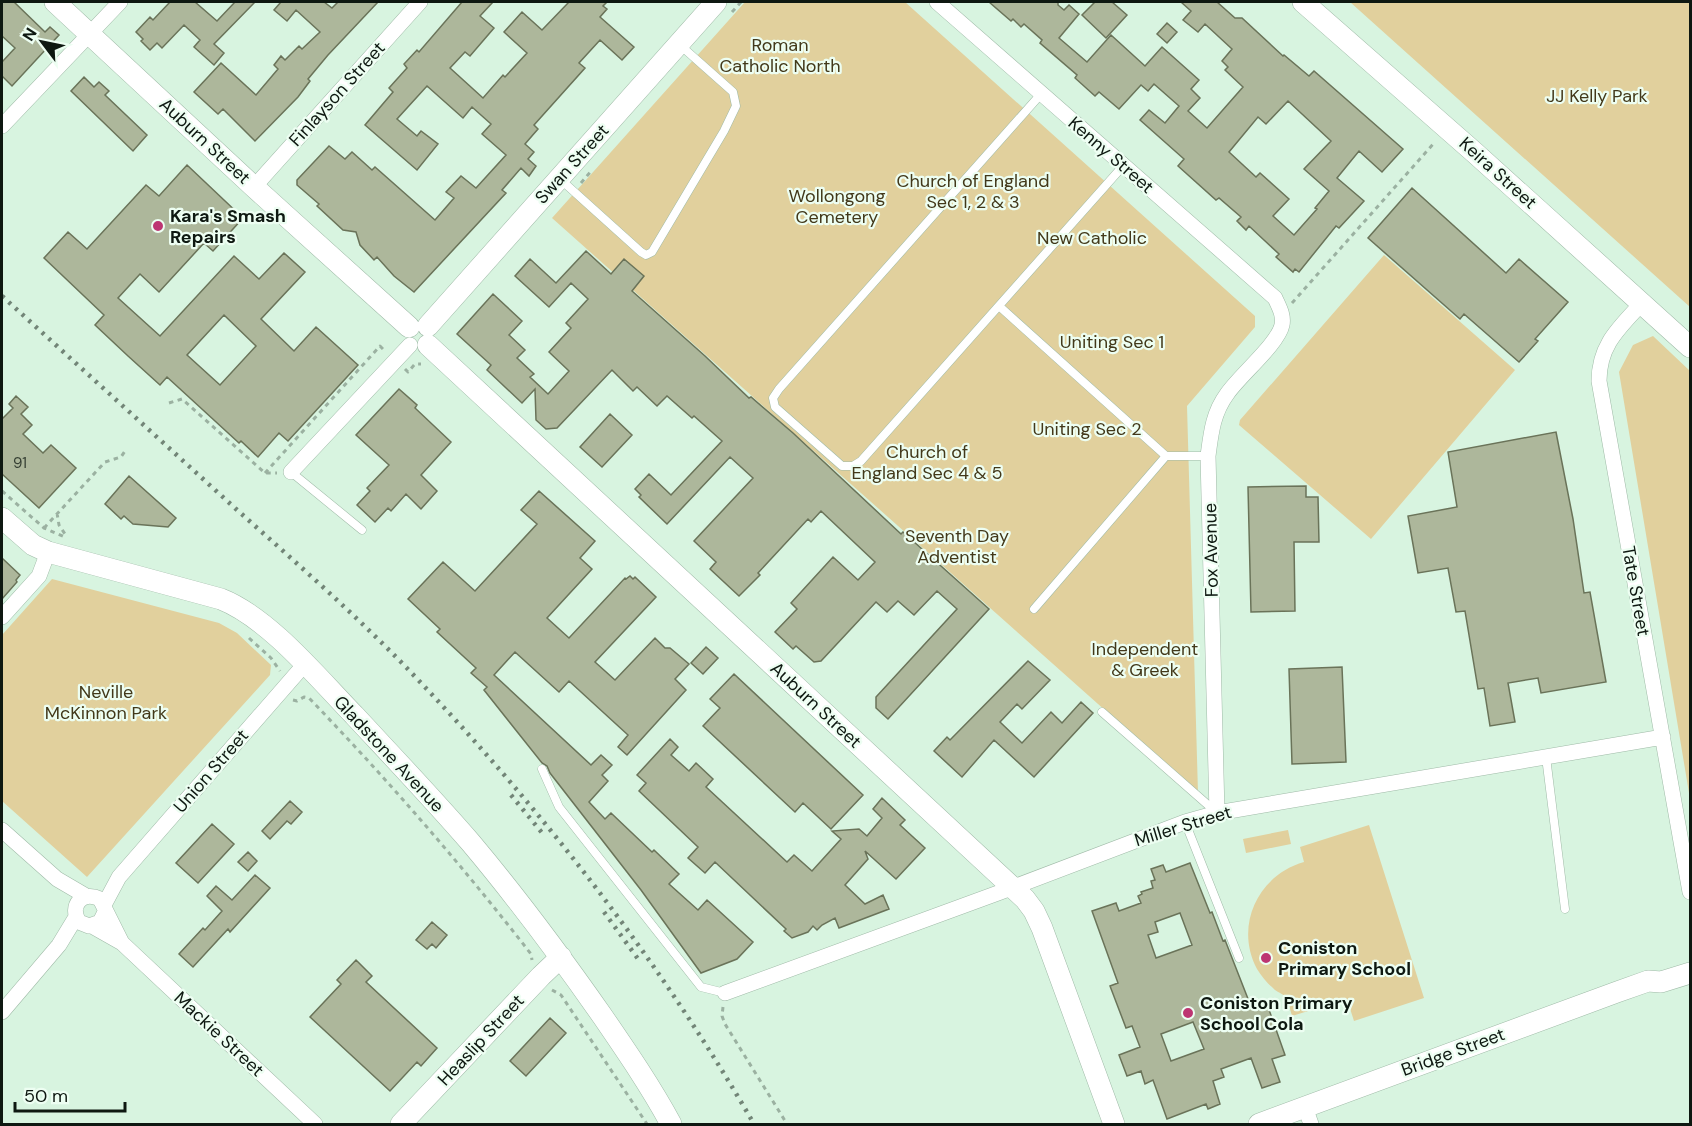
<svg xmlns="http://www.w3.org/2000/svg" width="1692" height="1126" viewBox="0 0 1692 1126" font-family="'DM Sans',sans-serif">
<rect width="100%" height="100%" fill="#d8f4e0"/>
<path fill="#e1d09d" d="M745,2H905L1255,316V327L1187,406L1198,793L552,218Z
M1350,2H1690V307Z
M1384,255L1515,370L1371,539L1239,425L1240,420Z
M1653,336L1690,371V799L1619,372L1633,345Z
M52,579L219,623L237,633L271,665L270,675L87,877L2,801V635Z
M1369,825L1424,998L1354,1021L1347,999L1292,1016C1290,1010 1289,1003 1286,998C1284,994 1279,993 1275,990C1268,984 1262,977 1257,969C1234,926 1258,875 1304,862L1300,847Z
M1288,830L1291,844L1246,853L1243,839Z"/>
<path fill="#adb79b" stroke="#6a7359" stroke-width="1.5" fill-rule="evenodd" d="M2,2H14L45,32L50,27L59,35L12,86L2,76V62L15,48L2,36Z
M170,2H195L217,21L235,2H255L214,44L224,53L214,65L194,47L200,40L184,25L162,48L157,43L150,50L141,41L143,39L136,32L150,17L153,20Z
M281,2H324L332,8L338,2H378L328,55L308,79L310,81L298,97L255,141L223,109L218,114L194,92L221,63L256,95L278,69L274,65L281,56L285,60L299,46L302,49L320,32L296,10L287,21L274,10Z
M462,2H493L480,16L494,28L470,56L465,52L450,68L483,98L503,75L505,77L527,53L504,32L522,12L542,30L569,2H607L603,6L607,9L600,17L634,47L622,60L600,40L579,63L585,68L534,125L538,129L525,144L534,152L528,159L536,166L529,176L521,168L502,190L506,193L414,292L394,276L377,257L374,260L360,245L356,232L343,230L317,206L319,204L297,185V180L329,146L345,159L352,152L372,170L375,167L435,220L454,198L446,192L461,176L476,188L506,155L482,134L491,124L472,107L463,118L427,86L397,119L417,136L421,131L438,144L417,170L365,125L393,92L389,88L407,68L404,64L417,50L419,52Z
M989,2H1058V5L1064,10L1069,5L1079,14L1059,38L1087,62L1111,35L1145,66L1162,47L1199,80L1191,89L1200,98L1188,111L1207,128L1243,87L1225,70L1228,67L1222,61L1232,49L1205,24L1198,32L1183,20L1191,11L1181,2H1217L1235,18H1242L1283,56L1284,55L1309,76L1314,71L1403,149L1382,172L1359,151L1337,178L1364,201L1339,228L1336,226L1299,272L1295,269L1293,272L1276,257L1279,254L1249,226L1246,230L1237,221L1241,217L1219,198L1216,200L1178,166L1184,159L1140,120L1149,110L1165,123L1179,106L1154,84L1148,91L1141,85L1119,109L1099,92L1095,96L1075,78L1077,75L1040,43L1042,40L1024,24L1021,27L1013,19L1011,21ZM1288,101L1331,141L1304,169L1329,191L1315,208L1317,209L1294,235L1273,216L1289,199L1260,173L1256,177L1229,152L1258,117L1266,124Z
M1095,2H1112L1127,15L1106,38L1082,15Z
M1167,23L1177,32L1167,43L1157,34Z
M84,77L94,87L99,82L109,91L105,95L147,135L133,151L71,91Z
M187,165L243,218L213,251L204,243L159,292L140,274L118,298L160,336L234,256L259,279L284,253L305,272L261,319L294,351L316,327L358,365L288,441L279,433L258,457L241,441L239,443L167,377L160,385L128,356L95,325L104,315L44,258L68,232L87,249L146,185L159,196ZM224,315L256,346L220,385L187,355Z
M1412,188L1506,273L1519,259L1568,302L1535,339L1538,341L1519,362L1464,314L1460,319L1368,238Z
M586,251L611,274L624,259L644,276L632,291L705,356L749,398L751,397L793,433L901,534L903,532L989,609L888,719L876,708V697L957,609L937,591L914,615L898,601L887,612L876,602L821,661L814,662L796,646L793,649L775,632L797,609L791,603L833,557L858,580L875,562L821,511L811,522L808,519L758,573L760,575L739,596L710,569L716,562L694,541L753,478L730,457L667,524L639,497L641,495L635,489L649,474L671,495L722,441L694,416L692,418L667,396L657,406L637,387L633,391L612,370L557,428L546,429L536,420L535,389L522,403L487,370L491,365L457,334L493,294L522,321L509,335L525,350L517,358L534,374L530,377L548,394L569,371L549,352L571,328L566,323L588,299L571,283L549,307L515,276L530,259L556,283Z
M399,389L417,405L415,408L451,442L421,475L437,491L421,509L406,494L391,511L388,508L375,522L357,505L370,491L367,488L389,465L356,435Z
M16,396L28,407L21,414L32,425L23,434L43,453L51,445L76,468L39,508L2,474V419L13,408L9,404Z
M610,414L632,435L602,467L580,447Z
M1556,432L1573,519L1584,593L1590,592L1606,682L1541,693L1538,678L1508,683L1515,722L1490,726L1484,688L1478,689L1465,611L1456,612L1448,568L1418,573L1408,516L1457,507L1448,452Z
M129,476L176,518L168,527L133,524L124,516L121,519L105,504Z
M1306,486V497H1318L1319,542H1294L1295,611L1251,612L1248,487Z
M539,491L595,541L580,558L592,569L547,618L569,638L625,578L626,579L630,576L633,579L635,577L656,597L595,662L615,680L655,638L665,648H670L689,664L675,679L686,690L627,755L618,747L628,735L569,681L559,692L515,652L494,675L591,765L601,755L612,765L602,775L608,781L589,802L605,819L611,813L652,852L654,850L679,874L669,884L698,910L707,900L753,942L737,959L701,973L641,890L550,773L547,766L542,763L484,690L487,687L471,673L476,668L437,632L440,629L408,599L443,562L475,591L537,524L521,510Z
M2,558L20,575L16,580L17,582L2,599Z
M706,647L718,658L703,674L691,663Z
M1028,661L1050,680L1022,709L1017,704L1000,722L1022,743L1051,712L1062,723L1081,702L1093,713L1034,777L994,740L962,777L934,751L947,737L950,740Z
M1342,667L1346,762L1292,764L1289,669Z
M734,674L863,795L831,829L803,803L795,812L703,726L720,708L710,699Z
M670,739L678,747L671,755L689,771L696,763L713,779L706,787L787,862L794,855L812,871L841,839L832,831L859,829L867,836L882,818L873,809L882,798L905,820L900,825L925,848L896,879L865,851L868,859L845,885L865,904L883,895L889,909L839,928L835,918L822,925L817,930L813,926L808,932L792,938L784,931L786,929L715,862L705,873L688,858L698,847L639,791L646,783L637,775Z
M290,801L302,812L291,824L287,821L270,839L262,831Z
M212,824L234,844L198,883L176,863Z
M248,852L257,861L248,871L238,862Z
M1190,863L1210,913L1212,912L1223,941L1225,940L1252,1009L1267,1004L1285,1055L1272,1059L1280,1082L1262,1088L1251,1058L1221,1069L1224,1077L1213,1081L1220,1104L1208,1109L1206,1104L1167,1119L1153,1080L1145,1084L1141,1071L1127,1076L1119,1055L1140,1047L1132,1026L1126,1028L1110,986L1118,983L1092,911L1116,903L1119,911L1141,903L1138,896L1142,894L1141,892L1153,888L1151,881L1155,880L1151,869L1163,865L1166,872ZM1180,913L1192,945L1156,958L1148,935L1158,932L1155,922ZM1193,1022L1204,1049L1171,1061L1161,1034Z
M255,875L270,888L230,932L228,929L193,967L179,954L203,928L205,930L222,911L207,896L216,886L232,900Z
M432,922L447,935L436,948L432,944L427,949L416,940Z
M356,960L372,976L366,982L437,1048L421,1066L417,1062L390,1091L310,1017L341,984L337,980Z
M550,1018L566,1033L526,1076L510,1061Z"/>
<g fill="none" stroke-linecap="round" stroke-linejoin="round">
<defs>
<path id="lane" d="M1041,94L779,389L773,398L775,407L842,466H853L861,461L1123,166
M560,179L641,252L646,255L652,252L724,131L736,106L733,92L680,45
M999,306L1166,456H1208
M291,472L362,530
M1034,609L1166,456
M1102,712L1216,812
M1546,757L1565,909
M542,769L559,807L701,987L725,993
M1185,822L1239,958"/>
<path id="street" d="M937,2L1275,298C1279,307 1284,315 1282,325C1278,344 1239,376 1227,394C1213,413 1211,433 1208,456L1217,813
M2,126L120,2
M254,187L420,2
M1642,303C1619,328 1599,345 1599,381L1690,892
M291,472L410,345
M2,617L39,576L48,552
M2,830L57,879L86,896
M104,905L119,877L304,665
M105,912L100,922L89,926L79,922C69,906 82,890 100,899L122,943
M92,926L122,943L315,1124
M725,993L998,893L1185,822L1217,813L1663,737
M2,1012L59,945L76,917
M1305,1107L1311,1124"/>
<path id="secondary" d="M55,2L254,187L409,327
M1303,2L1475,153L1690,347
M428,326L716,2
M428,345L1025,899L1034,911L1042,928L1114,1124
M2,518L33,545L48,552L221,599C269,618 318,678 354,715C393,757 433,799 471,843C518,899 561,957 603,1017C627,1052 651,1087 671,1124
M401,1124L541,976L561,957
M1259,1124L1617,992L1648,981L1661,982L1690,973"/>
</defs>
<use href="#lane" stroke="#9fbaa7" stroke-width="9"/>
<use href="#street" stroke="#9fbaa7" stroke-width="16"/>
<use href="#secondary" stroke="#9fbaa7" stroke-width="22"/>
<path stroke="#9bb1a1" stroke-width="3" stroke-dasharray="4.5 4.5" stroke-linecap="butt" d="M732,12L741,2
M581,183L592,170
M1292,303L1435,142
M405,369L408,372L415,364H421
M169,403L182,399L265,473H277
M265,473L380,346L385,351
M2,491L44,528L65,537
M57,513L59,525L67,537
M44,528L105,462L121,457L125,451
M249,638L271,658L280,671
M293,700L297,701L304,697L309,698C388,780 461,864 531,954L532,960
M552,990L561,995L647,1124
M723,1007L722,1016L725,1024L787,1124"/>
<use href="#lane" stroke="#fff" stroke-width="8"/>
<use href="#street" stroke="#fff" stroke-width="15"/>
<use href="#secondary" stroke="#fff" stroke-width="21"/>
<path stroke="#728577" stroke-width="4.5" stroke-dasharray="3 6" stroke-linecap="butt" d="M2,296C80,367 158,438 236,509C292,559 349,609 402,663C537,803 657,956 754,1124
M511,795L543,834
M604,912L641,963"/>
</g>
<g fill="#bd3572" stroke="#edfef2" stroke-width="2">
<circle cx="158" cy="226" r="6"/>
<circle cx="1266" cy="958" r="6"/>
<circle cx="1188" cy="1013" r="6"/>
</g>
<g text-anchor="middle" stroke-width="4.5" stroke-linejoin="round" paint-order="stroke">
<g font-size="15" fill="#364034">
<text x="20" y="468">91</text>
</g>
<g font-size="18" fill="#423819" stroke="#edfef2">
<text x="780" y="51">Roman<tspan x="780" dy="21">Catholic North</tspan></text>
<text x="1597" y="102">JJ Kelly Park</text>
<text x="973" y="187">Church of England<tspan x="973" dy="21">Sec 1, 2 &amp; 3</tspan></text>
<text x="837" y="202">Wollongong<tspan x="837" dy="21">Cemetery</tspan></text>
<text x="1092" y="244">New Catholic</text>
<text x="1112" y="348">Uniting Sec 1</text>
<text x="1087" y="435">Uniting Sec 2</text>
<text x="927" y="458">Church of<tspan x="927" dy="21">England Sec 4 &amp; 5</tspan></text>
<text x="957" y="542">Seventh Day<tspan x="957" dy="21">Adventist</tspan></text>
<text x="1145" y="655">Independent<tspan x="1145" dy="21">&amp; Greek</tspan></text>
<text x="106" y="698">Neville<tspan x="106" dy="21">McKinnon Park</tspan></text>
</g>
<g font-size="18" fill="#0e1811" stroke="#edfef2">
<text transform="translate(337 94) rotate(-48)" y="6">Finlayson Street</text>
<text transform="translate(205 141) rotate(43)" y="6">Auburn Street</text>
<text transform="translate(1111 155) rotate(41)" y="6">Kenny Street</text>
<text transform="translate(572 164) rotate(-48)" y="6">Swan Street</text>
<text transform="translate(1498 173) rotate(42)" y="6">Keira Street</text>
<text transform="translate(1211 550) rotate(-91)" y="6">Fox Avenue</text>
<text transform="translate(1636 591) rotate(80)" y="6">Tate Street</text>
<text transform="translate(816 705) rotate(43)" y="6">Auburn Street</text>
<text transform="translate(389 754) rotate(47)" y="6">Gladstone Avenue</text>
<text transform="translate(211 771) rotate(-49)" y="6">Union Street</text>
<text transform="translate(1183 826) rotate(-17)" y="6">Miller Street</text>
<text transform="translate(219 1034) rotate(43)" y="6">Mackie Street</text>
<text transform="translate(481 1040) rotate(-47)" y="6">Heaslip Street</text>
<text transform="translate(1453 1052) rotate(-20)" y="6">Bridge Street</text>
</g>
<g font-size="18" font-weight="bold" fill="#0e1811" stroke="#edfef2" text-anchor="start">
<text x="170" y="222">Kara's Smash<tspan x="170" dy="21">Repairs</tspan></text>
<text x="1278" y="954">Coniston<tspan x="1278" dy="21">Primary School</tspan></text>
<text x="1200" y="1009">Coniston Primary<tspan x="1200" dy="21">School Cola</tspan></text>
</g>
</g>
<rect width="1692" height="1126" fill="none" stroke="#0e1811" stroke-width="6"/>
<g transform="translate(42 42) rotate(302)" stroke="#edfef2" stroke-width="4.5" paint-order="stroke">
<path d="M0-4.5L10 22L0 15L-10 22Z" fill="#0e1811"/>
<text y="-9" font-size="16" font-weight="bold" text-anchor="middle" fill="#0e1811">N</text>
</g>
<path d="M15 1102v9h110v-9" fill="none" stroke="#0e1811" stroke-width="3"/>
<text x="24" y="1102" font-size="18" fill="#0e1811" stroke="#edfef2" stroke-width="4.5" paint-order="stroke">50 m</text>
</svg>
